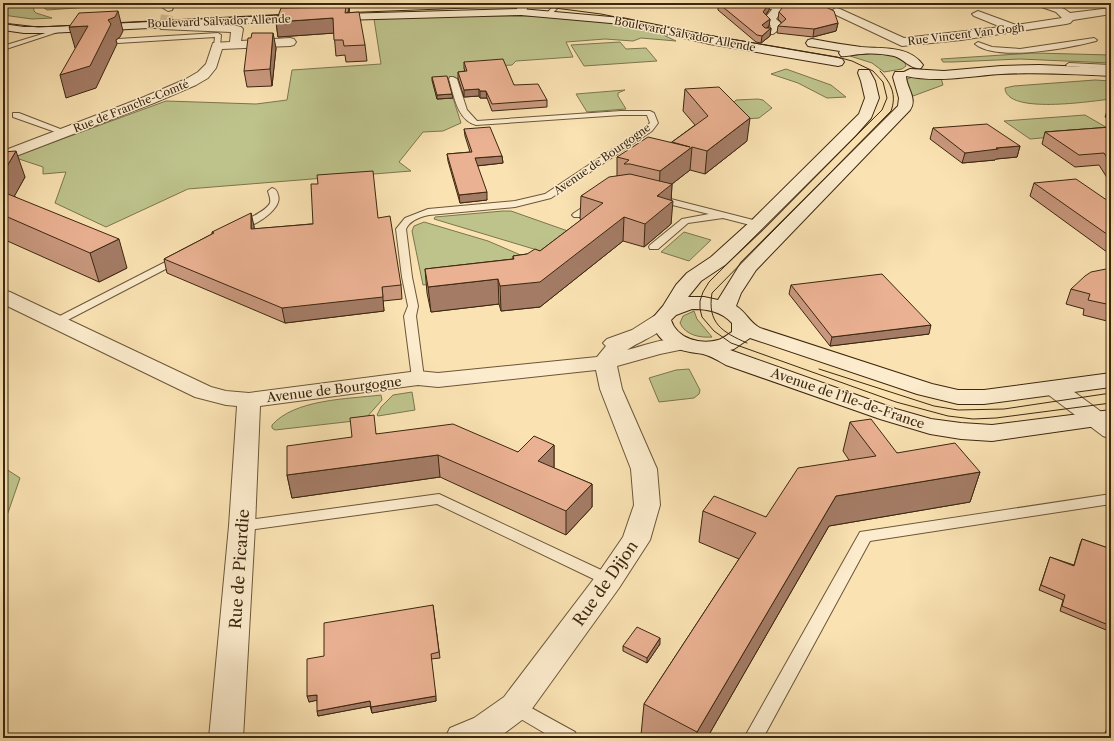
<svg xmlns="http://www.w3.org/2000/svg" width="1114" height="741" viewBox="0 0 1114 741" font-family="'Libre Caslon Text',serif">
<rect width="100%" height="100%" fill="#fae2b2"/>
<filter id="stains"><feTurbulence type="fractalNoise" baseFrequency=".005" numOctaves="4"/><feColorMatrix values="0 0 0 0 .2 0 0 0 0 .09 0 0 0 0 .02 0 0 0 .5 -.17"/></filter>
<radialGradient id="worn" r=".72"><stop offset=".6" stop-color="#630" stop-opacity="0"/><stop offset="1" stop-color="#630" stop-opacity=".3"/></radialGradient>
<path fill="#bec38c" stroke="#7c754e" d="M3,3H33L34,11L36,13L52,18L32,19L3,15Z
M45,3H123L119,5L47,10L44,8Z
M461,16C524,16 589,14 650,30C659,32 667,37 676,41L641,38L633,41L605,39L566,42L573,57L516,61L512,65L464,68L467,78L432,80L437,99L453,98L461,123L443,131L423,132L399,162L411,171L188,189L106,227L55,203L66,172L43,174V167L13,157L166,101L256,104L287,100L292,70L381,64L374,19H372Z
M620,42L626,49L646,48L657,61L584,66L571,45Z
M867,53C877,54 904,53 906,66L902,69L884,72L872,63L850,56Z
M1034,53L1111,55V63L1020,59L952,62H943L941,59Z
M786,69L831,85L846,97L827,98L798,83L771,74Z
M912,77L941,78L943,85L913,96L905,80Z
M1095,80L1111,81V99C1092,101 1006,115 1005,88L1014,86Z
M625,90L618,93V96L626,109L587,112L576,94Z
M758,99L763,100L772,108L759,118L746,119L733,103L736,100Z
M1085,115L1111,130V132L1030,139L1004,121Z
M503,211H511L582,236L557,256L434,219L435,217Z
M424,222L488,241L530,259L529,274L423,285L412,231L414,226Z
M684,232L711,240L689,261L661,252Z
M694,311L697,319L712,337C700,338 685,335 680,323L683,316Z
M689,369L700,390L699,394L694,398L659,402L649,378L676,370Z
M412,392L415,410L378,416L377,415L381,407L393,395Z
M381,395L382,400L366,418L363,420L275,430L272,428V425C295,399 348,399 381,395Z
M3,467L20,478L3,527Z"/>
<g fill="none" stroke-linecap="round" stroke-linejoin="round">
<path stroke="#d4bd91" stroke-width="12" stroke-dasharray="12 6" stroke-linecap="butt" d="M165,27L168,8"/>
<defs>
<path id="lane" d="M556,3H562L552,14H548V12Z
M731,3H750L779,6L782,8L779,10L734,5Z
M62,28L67,29L3,50V46Z
M218,33L221,35L220,46L217,48L214,46L215,37L118,43L115,41L118,39Z
M1094,38L1097,40L1096,41C1069,48 997,62 975,44L978,42L992,47L1020,49Z
M1069,63L1111,65V69L1067,66L1066,65Z
M450,77H453L457,79L467,110L477,121L621,111H650L654,113L658,123L652,131L551,198L515,207L429,215C420,217 410,220 406,229L412,277L418,306L416,316L424,378L422,381H414L412,378L404,316L408,306L402,277L396,229L405,218L428,209L515,201L545,194L646,127L650,123L647,115H621L476,125C457,120 454,95 449,79Z
M13,113H19L68,132L64,134H61L13,117Z
M272,188C276,189 277,191 278,195C284,211 245,232 235,229L233,227L235,225C243,221 266,212 270,203C271,199 269,195 268,191Z
M659,196L761,222L763,224L758,227L723,218L688,223L658,249H650L649,247L650,245L682,219L709,214L656,201L654,199L656,197Z
M594,200L599,203L597,205L580,217H574L572,215L574,213Z
M179,255L183,256L184,258L183,260L60,324L56,325L50,322L52,320Z
M439,494L614,576L617,580L614,584L609,586L604,584L437,504L242,531L237,530L235,526L237,522L242,521Z
M1111,494V504L870,541L763,738H744L860,532Z
M515,699L575,732L578,738H553L509,712L506,707L509,702Z"/>
<path id="street" d="M165,3H175L172,10L168,11L163,8Z
M519,3H529L525,14H517L516,12Z
M783,3H793L790,8L783,10L776,19L784,26L773,34H765L763,32L771,26L764,19L775,6Z
M1035,3C1049,3 1059,4 1070,13L1111,8V14L1073,20L1070,23L1066,24L961,40L902,46L832,13L831,11L836,8L840,9L904,38L1001,27L974,16L972,14L978,11L1016,25L1062,18L1056,12L1036,5Z
M165,24L237,26L241,27L243,29L241,41L290,38L294,39L296,42L294,45L290,46L222,49L216,68L208,78L196,85L154,103L3,161V151L144,97L186,79L198,72L206,64L213,43L230,42L231,32L161,29L159,27L161,25Z
M3,290L10,292L211,387L226,391L249,393L418,371L438,373L597,357L606,346L603,343L607,339L632,330L654,316L661,314L668,316L671,320C661,335 641,340 627,350C646,345 670,335 689,340L693,344L689,348L660,354L617,366L622,389L657,469L660,505L650,540L619,588L526,717L498,738H445L450,728L474,718L504,697L599,572L623,537L634,505L631,469L600,389L596,370L438,387L418,385L260,406L255,526L243,738H209L229,526L237,406L226,405L195,397L3,304Z
M1054,381L1062,383L1111,419V439L1103,436L1046,393L1043,388L1046,383Z"/>
<path id="secondary" d="M521,9L622,18L710,36L838,58L842,59L844,62L842,65L838,66L710,44L622,24L521,15L270,22L48,33H24L3,30V24L24,27H48L270,16Z
M812,39C828,42 845,45 861,47C882,49 909,45 923,65L921,68C911,70 904,59 894,56C884,54 873,53 862,54C855,54 848,57 841,56L839,53L840,51L808,46L806,43L808,40Z
M1039,65L1111,68V76C1074,74 1037,72 1001,74C970,76 937,83 906,76C906,87 918,99 910,110L756,270L741,293L736,306C746,312 750,323 760,328L932,384L958,390H984L1111,373V387L984,404H958L917,394L750,338L734,349L730,350L896,409L931,419L961,423L992,425L1111,410V424L992,441L961,439L930,434L880,419L726,365C719,361 711,356 703,354C699,353 694,353 690,352C671,349 656,339 651,320L663,306L676,285L687,273L711,257L752,220L859,114L865,98L861,81L858,73L859,70H869L875,81L879,98L871,118L856,135L764,228L725,265L701,281L688,297H704L718,300L741,263L898,106L899,98L893,77L895,72H904L910,69L944,71L1001,66ZM692,309C707,309 721,311 732,323V332C728,334 723,339 718,340C701,345 677,339 671,320L676,315Z"/>
</defs>
<use href="#lane" stroke="#6b5638" stroke-width="2"/>
<use href="#street" stroke="#6b5638" stroke-width="2"/>
<use href="#secondary" stroke="#3b270f" stroke-width="2"/>
<use href="#lane" fill="#fceccd" fill-rule="evenodd"/>
<use href="#street" fill="#fceccd" fill-rule="evenodd"/>
<use href="#secondary" fill="#fceccd" fill-rule="evenodd"/>
<path stroke="#3b270f" stroke-width="1" d="M338,13L494,7L555,8L601,14L690,32L837,57L852,61L873,71L883,82L887,98L882,110L709,282L703,292L700,301V309L702,317L714,331L731,343L896,402L948,416L973,419L996,418L1111,403
M3,23L38,27L81,25
M111,23L290,14
M747,343C722,332 707,323 712,293L891,111C897,95 891,83 880,71
M819,369L934,406L958,410L1004,409L1111,393"/>
</g>
<path fill="#c9987e" stroke="#3b270f" d="M287,3H350L349,12H347V13L365,45L367,61L346,62L345,55L336,56L334,33L278,37L276,22L286,8V6Z
M642,3H675L670,7L643,4Z
M718,3H779L776,4H770L769,10L766,15L770,19L769,26L766,28H771L770,36L761,43L756,42L718,10Z
M779,12L838,23L836,31L813,37L777,33L778,26L782,23L778,19Z
M276,48L272,86L247,87L244,71Z
M464,62L547,100V107L492,111L487,98H480L479,96L464,97L458,78V72L465,71L464,68Z
M432,77L453,98L437,99L432,80Z
M685,89L747,141L705,174L690,170L672,184L671,200V224L644,247L623,241L540,307L501,311L499,304L431,312L427,293L425,269L513,259V256L527,254L540,251L581,220L580,219L581,196L617,176V157L672,142L695,125L683,111Z
M1109,105H1111V120L1105,117Z
M1111,127V184L1099,165L1075,167L1042,144L1045,132Z
M933,128L1020,146L1017,157L996,159L995,160L962,163L930,139Z
M464,129L502,156L503,163L477,166L487,200L460,203L448,161L447,154L470,152L465,136Z
M3,152L25,177L14,196L127,268L99,282L3,239Z
M1034,183L1111,203V255L1030,196Z
M378,218L401,285L402,299L383,301L384,311L285,323L167,273L164,259L212,234V232L254,226V229Z
M1111,268V322L1083,315L1084,309L1066,304L1071,289Z
M791,285L929,334L830,346L789,294Z
M850,422L897,453L980,472L970,502L829,526L707,738H646L641,735L644,704L739,559L699,542L703,511L766,517L849,460L843,451Z
M376,434L518,452L554,445V468L592,484V507L566,535L440,477L292,498L287,475Z
M1082,539L1111,549V632L1060,611L1063,600L1039,590L1050,557L1074,565L1080,544Z
M433,605L440,658L431,659L436,701L372,713L370,706L318,716L317,700L309,702L324,656Z
M660,644L647,663L623,651V646Z
M1111,728V738H1086L1104,735L1107,729Z"/>
<path fill="#a47c66" stroke="#3b270f" d="M196,3H223V5L197,6Z
M348,3H350L349,12L348,4Z
M670,3H675L670,7Z
M770,3L769,10L762,19L763,12Z
M118,11L123,31L120,37L116,40L117,44L96,88L66,98L60,75L108,20Z
M333,18L335,33L278,37L276,22Z
M770,19L769,26L762,32V25Z
M838,23L836,31L813,37L814,29Z
M88,26L93,46L75,48L69,27Z
M771,28L770,36L761,43L762,36Z
M273,33L276,48L272,86L270,69Z
M479,89V96L464,97V90Z
M480,91H486L487,98H480Z
M452,94L453,98L437,99V95Z
M750,118L747,141L705,174L707,151Z
M1020,146L1017,157L996,159L995,160L962,163L965,153L996,148Z
M692,147L690,170L672,184L671,203L673,201L671,224L644,247L645,224L657,196L659,195L660,171Z
M16,151L25,177L4,215L3,212V173Z
M502,156L503,163L475,166V158Z
M487,192V200L460,203L459,195Z
M251,213L254,226V243L251,229Z
M624,217L623,241L540,307L501,311L500,286Z
M119,239L127,268L99,282L90,253Z
M498,279L499,304L431,312L428,287Z
M382,287L384,311L285,323L282,308Z
M931,325L929,334L830,346L832,337Z
M554,445V467L538,484V461Z
M438,455L440,477L292,498L287,475Z
M980,472L970,502L829,526L707,738H696L697,732L836,496Z
M592,484V507L566,535V511Z
M660,638V644L647,663V658Z
M317,695L318,700L309,702L307,696Z
M436,696V701L372,713L371,707Z
M370,701L371,706L318,716L317,711Z"/>
<path fill="#eab192" stroke="#3b270f" d="M287,3H348V4L286,6Z
M718,3H770L763,12L770,19L762,25L765,28H771L762,36L757,35Z
M789,3H818L834,11L838,23L814,29L778,26L786,19L779,12L785,4Z
M346,7L345,13L359,12L365,45L344,46L343,40H334L333,18L276,22L281,8Z
M118,11L115,17L108,20L111,24L90,66L60,75L88,26L69,27L79,13Z
M252,33H273L270,69L244,71L248,38H251Z
M503,59L514,85L538,84L547,100L492,104L486,91H480L479,89L464,90L458,72L467,71L464,62Z
M447,76L452,94L437,95L432,77Z
M719,87L750,118L707,151L692,147L660,171L630,164H624L629,160L617,157L648,137L690,147L672,142L708,116L685,89Z
M987,124L1020,146L996,148L998,149L965,153L933,128Z
M490,127L502,156L475,158L487,192L459,195L447,154L472,152L464,129Z
M1111,127V164L1104,153L1079,155L1045,132Z
M16,151L3,173V152Z
M373,171L378,218L390,216L401,285L382,287L383,297L282,308L164,259L214,233L212,232L251,213V229L313,224L311,184H318L317,175Z
M630,174L672,184L657,196L673,201L645,224L624,217L540,282L500,286L498,279L428,287L425,269L514,259L513,256L527,254L535,249L540,251L603,203L581,196L609,177Z
M1076,179L1111,203V237L1034,183Z
M3,192L119,239L90,253L3,215Z
M1111,268V305L1088,300L1090,294L1071,289L1085,276L1091,272Z
M882,274L931,325L832,337L791,285Z
M374,415L376,434L453,424L518,452L534,436L554,445L538,461L592,484L566,511L438,455L287,475V446L352,437L350,418Z
M871,419L897,453L955,443L980,472L836,496L697,732L644,704L756,533L703,511L714,496L766,517L798,468L876,456L850,422Z
M1082,539L1111,549V626L1062,606L1065,595L1041,585L1050,557L1074,566Z
M433,605L439,652L431,654L436,696L371,707L370,701L317,711V695L307,696V659L324,656V623Z
M637,627L660,638L647,658L623,646Z
M1111,728V734L1107,729Z
M1111,734V738H1086Z"/>
<g text-anchor="middle" stroke-width="3" stroke-linejoin="round" paint-order="stroke">
<g font-size="11" fill="#3b270f" stroke="#fceccd">
<text transform="translate(219 21) rotate(-2)" y="4">Boulevard Salvador Allende</text>
<text transform="translate(685 34) rotate(11)" y="4">Boulevard Salvador Allende</text>
<text transform="translate(966 34) rotate(-7)" y="4">Rue Vincent Van Gogh</text>
<text transform="translate(131 106) rotate(-22)" y="4">Rue de Franche-Comté</text>
<text transform="translate(602 159) rotate(-35)" y="4">Avenue de Bourgogne</text>
</g>
<g font-size="13" fill="#3b270f" stroke="#fceccd">
<text transform="translate(334 389) rotate(-7)" y="5">Avenue de Bourgogne</text>
<text transform="translate(848 398) rotate(19)" y="5">Avenue de l’Île-de-France</text>
</g>
<g font-size="16" fill="#3b270f" stroke="#fceccd">
<text transform="translate(239 569) rotate(-86)" y="6">Rue de Picardie</text>
<text transform="translate(605 583) rotate(-55)" y="6">Rue de Dijon</text>
</g>
</g>
<rect width="1114" height="741" fill="none" stroke="#fae2b2" stroke-width="16"/>
<rect x="4" y="4" width="1106" height="733" fill="none" stroke="#3b270f" stroke-width="2"/>
<rect x="8" y="8" width="1098" height="725" fill="none" stroke="#3b270f"/>
<rect width="100%" height="100%" filter="url(#stains)"/>
<rect width="100%" height="100%" fill="url(#worn)"/>
</svg>
